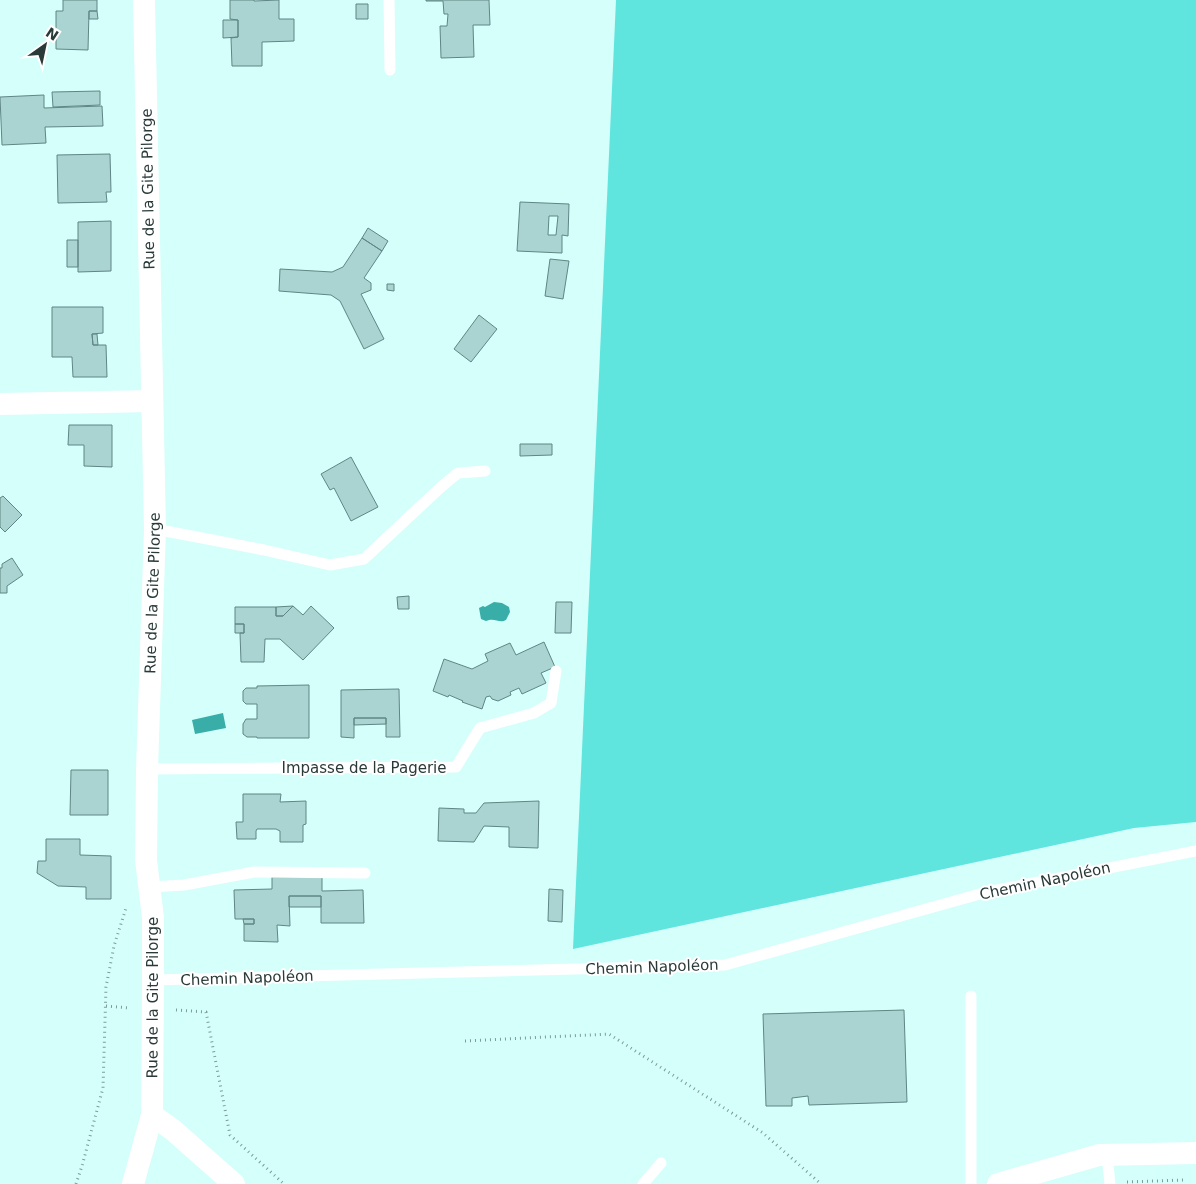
<svg xmlns="http://www.w3.org/2000/svg" width="1196" height="1184" viewBox="0 0 1196 1184" font-family="'DejaVu Sans',sans-serif">
<rect width="100%" height="100%" fill="#d4fffb"/>
<path fill="#60e5de" d="M616,0H1196V822L1134,828L573,949Z"/>
<path fill="#39aea8" d="M494,602L502,603L509,607L510,612L506,620C499,624 495,617 486,621L481,619L479,608L483,606L485,607Z
M223,713L226,728L195,734L192,720Z"/>
<path fill="#aad4d1" stroke="#5f8684" fill-rule="evenodd" d="M63,0H97V11H89L88,50L56,49V11H63Z
M230,0H254V1L279,0V19H294V41L262,42V66H232L231,38L238,37V20L230,19Z
M426,0H489L490,25H473L474,57L441,58L440,26H447L448,14H444L443,1H426Z
M356,4H368V19H356Z
M89,11H97L98,19H89Z
M223,20H238V37L223,38Z
M100,91V105L53,107L52,92Z
M44,95V108L102,106L103,126L45,127L46,143L2,145L0,97Z
M110,154L111,192H106L107,202L58,203L57,155Z
M520,202L569,204L568,236L562,235V253L517,251ZM549,216H558L556,235H548Z
M111,221V271L78,272V222Z
M368,228L388,241L382,251L362,238Z
M362,238L382,251L364,278L371,283V290L361,294L384,339L364,349L340,301L331,295L279,291L280,269L332,272L343,267Z
M67,240H78V267H67Z
M550,259L569,261L563,299L545,296Z
M387,284H394V291L387,290Z
M52,307H103V333L92,334L93,345H106L107,377H73L72,357H52Z
M479,315L497,329L471,362L454,349Z
M92,334H97L98,345H93Z
M69,425H112V467L84,466V445H68Z
M520,444H552V455L520,456Z
M351,457L378,507L351,521L334,488L330,490L321,474Z
M3,496L22,515L5,532L0,527V498Z
M12,558L23,575L7,586V593H0V568H2V564Z
M409,596V609H398L397,597Z
M556,602H572L571,633H555Z
M293,606L283,616H276V607Z
M293,606L303,615L311,606L334,628L303,660L280,639H265L264,662H241L240,633H244V624H235V607H276V616H283Z
M235,624H244V633H235Z
M544,642L555,667L541,673L546,683L522,694L519,688L510,692L511,695L498,701L492,699L490,696L486,697L482,709L462,702L463,701L449,695L448,697L433,691L444,659L472,669L488,661L485,654L510,643L516,655Z
M309,685V738H257V737H247L243,734V724L246,719H257V704H246L243,701V691L246,688H257V686Z
M399,689L400,737H386V718H354V738L341,737V690Z
M354,718H386V724L354,725Z
M71,770H108V815H70Z
M243,794H281L280,802L306,801V824L303,825V842H280V831L276,829H257L256,831V839H237L236,822H243Z
M539,801L538,848L509,847V827L484,826L474,842L438,841L439,808L464,809V813H476L484,803Z
M46,839H80V855L111,856V899H86V887L58,886L37,873L38,861H46Z
M272,877H322V891L363,890L364,923H321V896H289L290,926L277,925L278,942L244,941V924H254V919H235L234,890L272,889Z
M549,889L563,890L562,922L548,921Z
M289,896H321V907H289Z
M243,919H254V924H244Z
M904,1010L907,1102L809,1105L808,1096L792,1098V1106H766L763,1014Z"/>
<g fill="none" stroke-linecap="round" stroke-linejoin="round">
<path stroke="#7d9b98" stroke-width="3" stroke-dasharray="1 4" stroke-linecap="butt" d="M106,1006L130,1008
M176,1010L206,1012L230,1135L284,1184
M465,1041L609,1034L763,1133L821,1184
M1127,1182L1183,1180
M76,1184L82,1166L103,1088L106,987L114,946L126,908"/>
<path stroke="#fff" stroke-width="11" d="M389,0L390,70
M155,529L264,550L330,565L364,559L441,487L458,473L485,471
M147,769L456,767L480,728L534,713L551,703L556,671
M150,887L184,885L254,872L365,873
M153,980L725,965L987,892L1196,851
M971,996V1184
M1107,1155L1110,1184
M643,1184L661,1163"/>
<g stroke="#fff" stroke-width="22">
<path d="M0,404L152,401"/>
<path d="M152,1115L173,1130L234,1184"/>
<path id="s1" d="M133,1184L152,1115L153,980V918L146,860L147,769L155,529L144,0"/>
<path d="M998,1184L1099,1155L1196,1153"/>
</g>
</g>
<g text-anchor="middle" stroke-width="4" stroke-linejoin="round" paint-order="stroke">
<g font-size="15" fill="#293a39" stroke="#fff">
<text transform="translate(148 189) rotate(-91)" y="5">Rue de la Gite Pilorge</text>
<text dy="5" stroke="none"><textPath href="#s1" startOffset="594">Rue de la Gite Pilorge</textPath></text>
<text x="364" y="773">Impasse de la Pagerie</text>
<text transform="translate(1045 881) rotate(-12)" y="5">Chemin Napoléon</text>
<text transform="translate(652 967) rotate(-2)" y="5">Chemin Napoléon</text>
<text transform="translate(247 978) rotate(-2)" y="5">Chemin Napoléon</text>
<text dy="5" stroke="none"><textPath href="#s1" startOffset="189">Rue de la Gite Pilorge</textPath></text>
</g>
</g>
<g transform="translate(45 45) rotate(33)" stroke="#ffffff" stroke-width="4" paint-order="stroke">
<path d="M0-4L9 19L0 12L-9 19Z" fill="#293a39"/>
<text y="-8" font-size="14" font-weight="bold" text-anchor="middle" fill="#293a39">N</text>
</g>
</svg>
